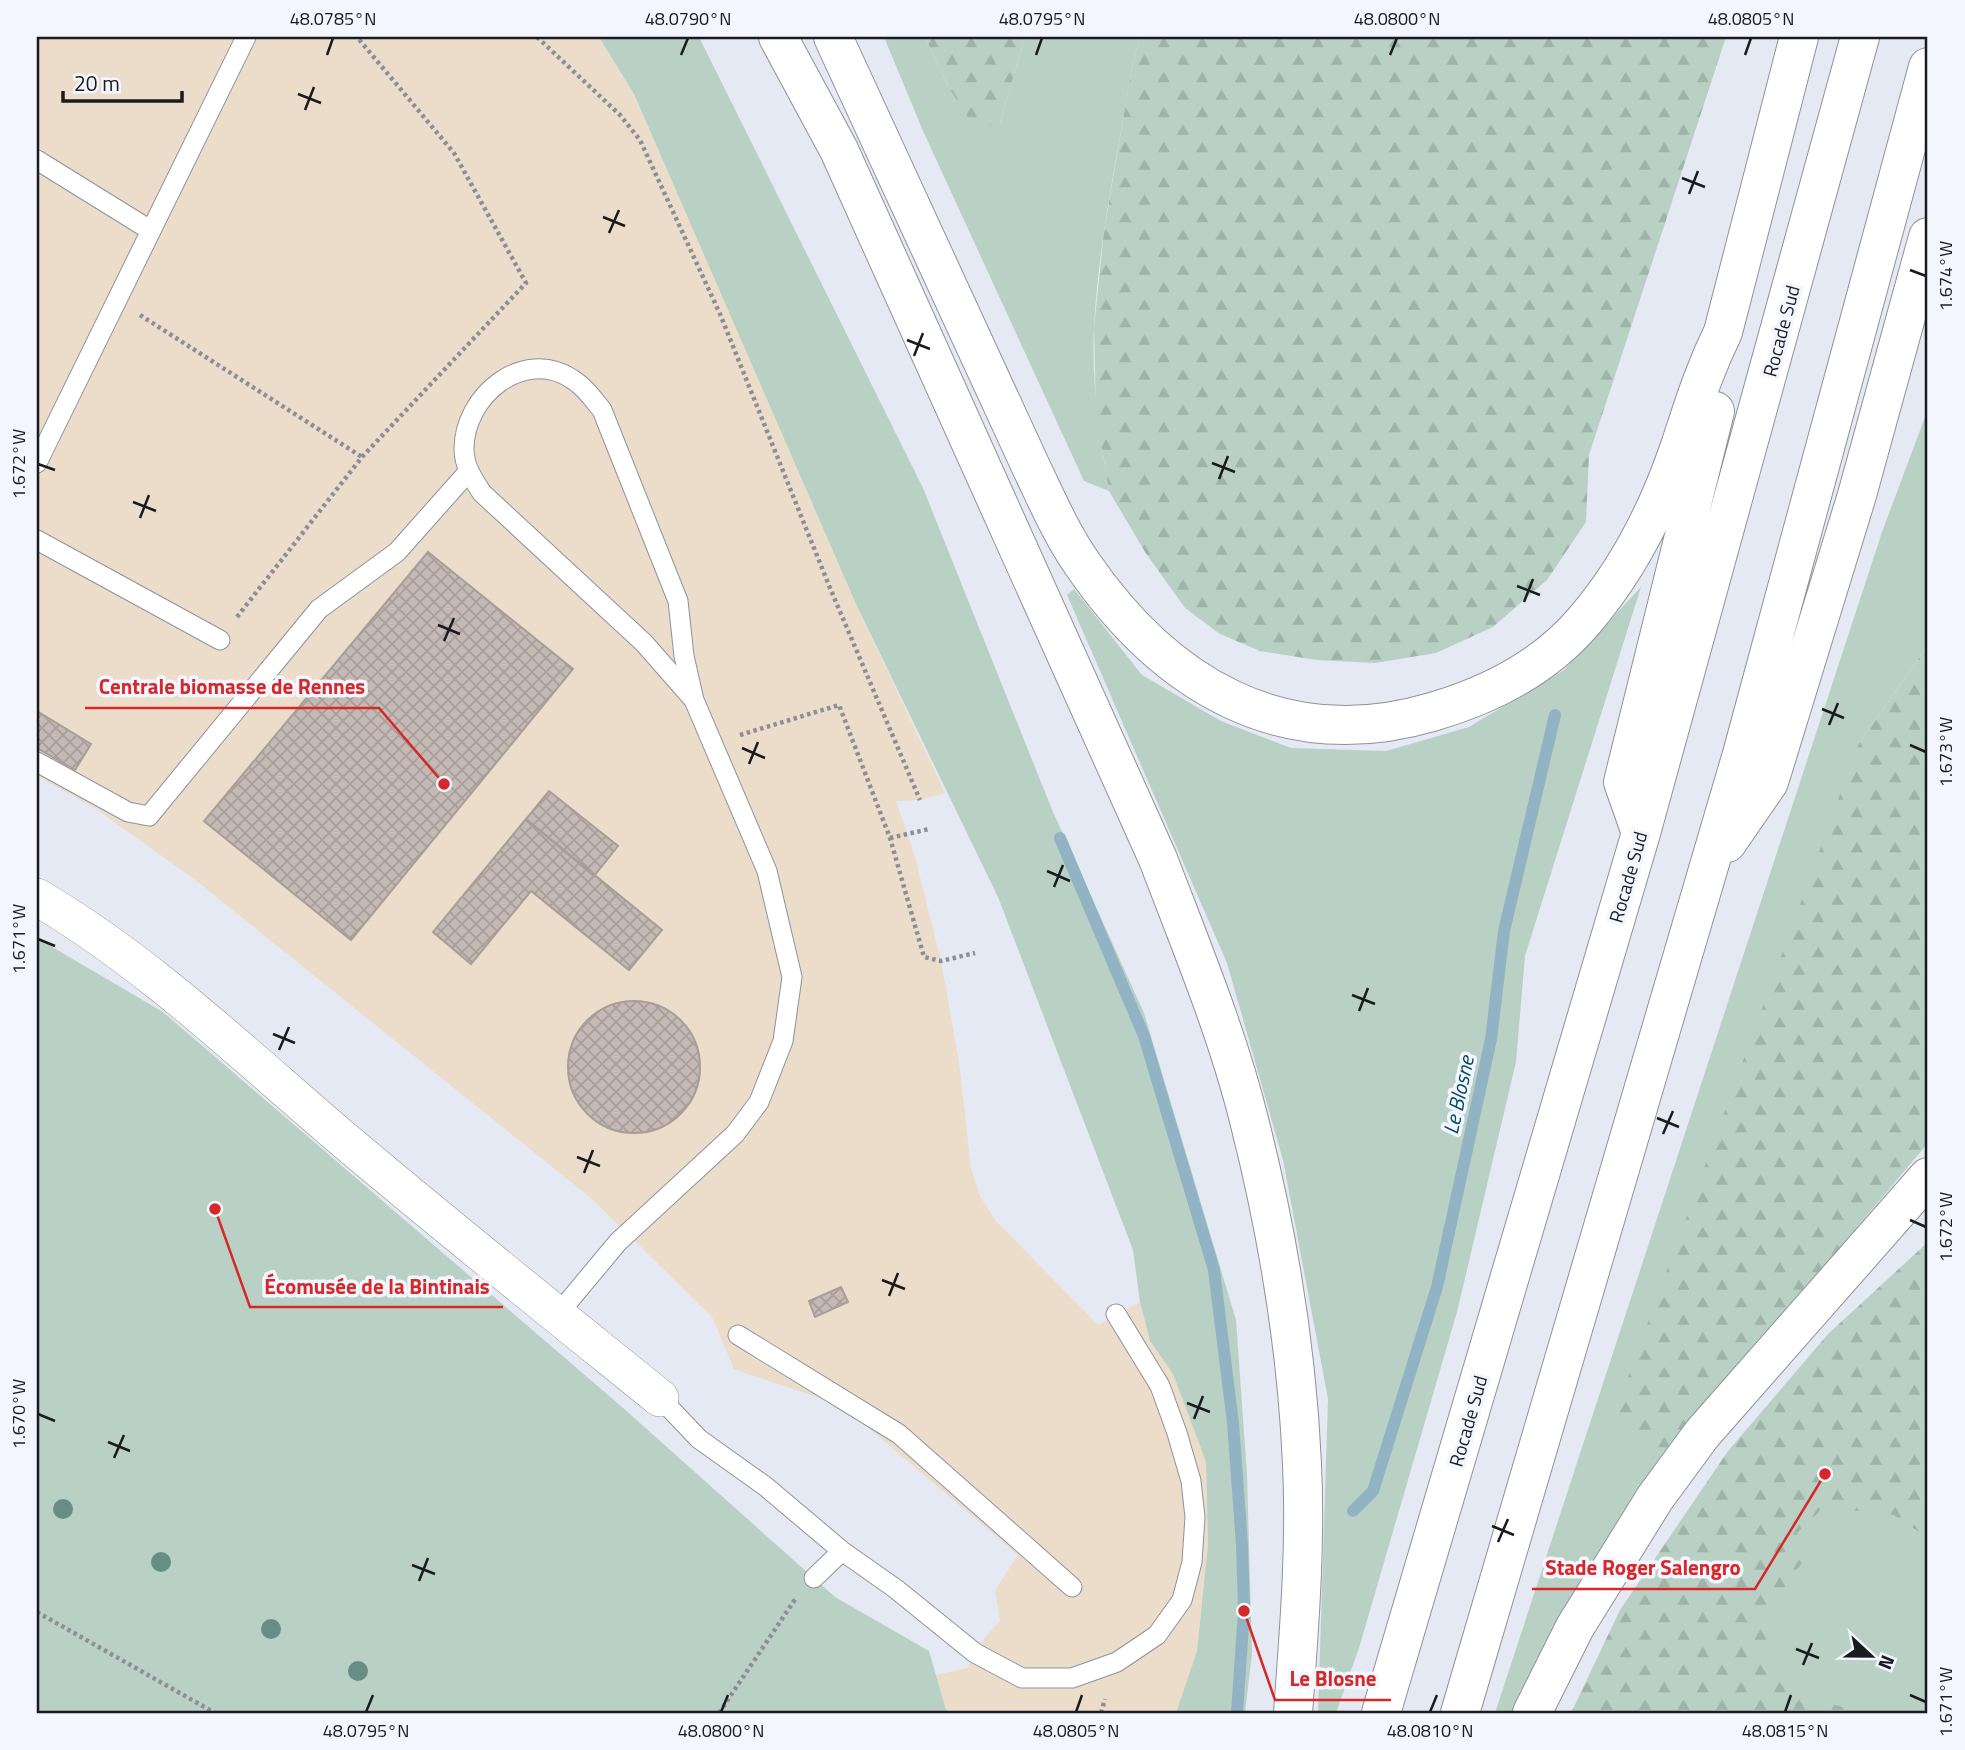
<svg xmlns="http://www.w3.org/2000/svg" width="1965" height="1750" viewBox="0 0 1965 1750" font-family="'Titillium Web',sans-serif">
<defs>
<pattern id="forest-firs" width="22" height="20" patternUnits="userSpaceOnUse" patternTransform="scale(1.75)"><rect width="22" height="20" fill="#b9d1c5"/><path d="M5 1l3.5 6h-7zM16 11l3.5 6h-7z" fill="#9eb3a9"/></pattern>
<pattern id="building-cross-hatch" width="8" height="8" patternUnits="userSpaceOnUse" patternTransform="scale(1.75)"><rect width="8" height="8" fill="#c4b9b4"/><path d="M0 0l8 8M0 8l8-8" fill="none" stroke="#a89e9a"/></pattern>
</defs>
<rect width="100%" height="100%" fill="#e5e9f3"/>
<path fill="#ecddca" d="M37,37H599L634,94L856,604L945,793L920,800L896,801L914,853L941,961L959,1062L971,1168L980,1196L996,1221L1098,1325L1140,1302L1150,1341L1173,1374L1206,1462L1208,1544L1197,1651L1176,1713H947L936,1675L967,1668L985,1637L1000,1621L995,1590L1018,1555L843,1406L734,1369L712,1317L592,1199L194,879L96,809L37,776Z"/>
<path fill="#b9d1c5" d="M599,37H699L923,488L1053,812L1144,1013L1236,1320L1247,1474L1252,1653L1245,1713H1176L1197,1651L1208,1544L1206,1462L1173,1374L1150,1341L1140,1302L1133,1250L998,897L856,604L634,94Z
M884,37H925L948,86L1000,123L1025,37H1140L1133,61C1119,149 1099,237 1094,326C1091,381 1100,436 1109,491L1084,481L923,131Z
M1928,409V645L1858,745L1666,1454L1516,1713H1495L1882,532Z
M1641,587L1525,956L1516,1062L1457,1312L1359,1648L1336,1713H1318L1328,1399L1283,1160L1227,963L1067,595L1074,589L1142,675L1221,721L1291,748L1386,751L1469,727L1564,670Z
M37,938L163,1012L622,1407L835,1597L929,1651L947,1713H37Z
M1928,1252V1713H1573Z"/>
<path fill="url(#forest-firs)" d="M925,37H1025L1000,123L976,130L948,86Z
M1140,37H1726L1589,455L1586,522L1547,580L1493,627L1436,653L1375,663L1316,660L1260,651L1220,634L1185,608L1145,552L1109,491L1096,412L1094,327L1104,231L1133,61Z
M1928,645V1143L1666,1454L1617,1424L1619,1402L1858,745Z
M1928,1242V1538L1894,1515L1824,1507L1797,1533L1804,1561C1775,1594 1767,1620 1768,1665L1806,1698L1868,1713H1571L1620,1610L1728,1451L1828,1334Z"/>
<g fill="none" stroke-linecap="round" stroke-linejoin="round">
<path stroke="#92b3c4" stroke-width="12" d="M1060,838L1144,1036L1214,1270L1233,1423L1242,1545L1244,1611L1237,1713
M1353,1511L1373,1491L1437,1287L1491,1039L1504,931L1555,715"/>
</g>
<path fill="url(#building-cross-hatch)" stroke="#a89e99" stroke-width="2" d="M428,552L573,669L351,940L204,821Z
M37,711L91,744L75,770L37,748Z
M549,791L618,846L594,876L526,819Z
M526,819L662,930L629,970L531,891L471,964L433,932Z
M568 1067a66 66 0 1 1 132 0a66 66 0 1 1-132 0Z
M841,1287L848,1302L815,1317L809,1301Z"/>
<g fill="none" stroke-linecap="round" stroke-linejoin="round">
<defs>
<path id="lane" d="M37,160L150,230
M37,463L246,37
M37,540L220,640
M37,762L128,812L149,816L319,609L397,552L468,472
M558,1314L618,1242L735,1134L759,1102L783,1041L792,977L767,871L694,700L684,656L678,601L602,410C593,399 585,387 572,379C523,347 464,396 464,449C464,466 473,479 482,493L644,643L694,700
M738,1335L899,1434L1072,1587
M660,1398L699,1439L765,1486L842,1551L896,1589L975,1653L1022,1678H1072L1117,1662L1157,1635L1182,1600L1192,1562L1195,1517L1191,1481L1177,1433L1160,1386L1116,1314
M814,1578L842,1551"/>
<path id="street" d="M37,897C147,962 239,1050 336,1133C442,1223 551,1310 660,1398"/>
<path id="highway" d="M778,37L839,150L1158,859C1191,946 1228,1034 1250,1124C1278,1235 1297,1351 1302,1464C1306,1547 1299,1631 1293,1713
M833,37L1032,469C1047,500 1061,533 1081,562C1164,684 1282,756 1432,712C1491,695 1544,668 1584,621C1627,571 1659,508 1680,446C1694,404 1703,373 1723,332L1799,37
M1641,833L1623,782L1715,411
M1727,843L1769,782L1857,495L1928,237
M1381,1713L1641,833L1860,37
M1460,1713L1742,754L1928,67
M1532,1713L1575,1627L1655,1498L1702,1434L1928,1177"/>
</defs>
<use href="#lane" stroke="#8f929b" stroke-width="21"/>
<use href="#street" stroke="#8f929b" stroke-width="38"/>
<use href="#highway" stroke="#8f929b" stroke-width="40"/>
<path stroke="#8d8f97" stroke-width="4.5" stroke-dasharray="3.5 3.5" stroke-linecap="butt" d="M537,37L620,115L640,140L720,314L830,588L920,800
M140,315L362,457
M237,617L362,457L526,283L454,153L357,37
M740,735L839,705L890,838L924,957L941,961L975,953
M890,838L929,829
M37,1612L215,1713
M719,1713L796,1598
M1101,1713L1105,1699"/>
<use href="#lane" stroke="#fff" stroke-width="19"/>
<use href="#street" stroke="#fff" stroke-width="37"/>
<use href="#highway" stroke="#fff" stroke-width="38"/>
</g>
<g fill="#678d86">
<circle cx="63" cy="1509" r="10"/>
<circle cx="161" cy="1562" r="10"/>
<circle cx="271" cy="1629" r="10"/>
<circle cx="358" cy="1671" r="10"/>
</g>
<path fill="none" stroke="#1a1b1f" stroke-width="2.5" d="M327,55L333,38M681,55L688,38M1036,55L1042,38M1390,55L1397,38M1745,55L1751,38M298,94L321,103M305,110L314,87M1682,178L1705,187M1689,194L1698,171M603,217L625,226M609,233L619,210M1910,270L1926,276M907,340L930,349M914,356L923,333M1212,463L1235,472M38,464L55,470M1219,479L1228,456M133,502L156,511M140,518L149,495M1517,586L1540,595M1524,602L1533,579M438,625L460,634M444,641L454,618M1822,709L1844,718M1829,725L1838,703M1910,745L1926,752M742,748L765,758M749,764L758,742M1047,871L1070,881M1054,887L1063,865M38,939L55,946M1352,995L1375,1004M1359,1011L1368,988M273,1034L295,1043M279,1050L289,1027M1657,1118L1679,1127M1663,1134L1673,1111M577,1157L600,1166M584,1173L593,1150M1910,1220L1926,1227M882,1280L905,1289M889,1296L898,1273M1187,1403L1210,1412M38,1414L55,1421M1194,1419L1203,1396M108,1442L130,1451M114,1458L124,1435M1492,1526L1514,1535M1498,1542L1508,1519M412,1565L435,1574M419,1581L428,1558M1796,1649L1819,1658M1803,1665L1812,1643M1910,1695L1926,1702M366,1712L373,1695M721,1712L728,1695M1076,1712L1082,1695M1430,1712L1437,1695M1785,1712L1791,1695"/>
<g text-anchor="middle" stroke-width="7" stroke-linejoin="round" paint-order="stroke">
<g font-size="19" fill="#1a1b1f" stroke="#f3f6fe">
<text transform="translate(1781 331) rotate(-75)" y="7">Rocade Sud</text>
<text transform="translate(1628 877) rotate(-74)" y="7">Rocade Sud</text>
<text transform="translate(1468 1421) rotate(-74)" y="7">Rocade Sud</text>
</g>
<g font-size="21" font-style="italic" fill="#044861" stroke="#f3f6fe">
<text transform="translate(1459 1095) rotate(-78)" y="7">Le Blosne</text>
</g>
</g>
<path fill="none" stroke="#d62828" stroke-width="2.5" d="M444 784L379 708H85M215 1209L250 1307H503M1825 1474L1755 1589H1532M1244 1611L1275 1700H1391"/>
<g fill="#d62828" stroke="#f3f6fe" stroke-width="2.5">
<circle cx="444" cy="784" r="7"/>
<circle cx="215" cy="1209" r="7"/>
<circle cx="1825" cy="1474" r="7"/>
<circle cx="1244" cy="1611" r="7"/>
</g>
<g font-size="21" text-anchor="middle" font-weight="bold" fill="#d62828" stroke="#f3f6fe" stroke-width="7" stroke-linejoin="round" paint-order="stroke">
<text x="232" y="694">Centrale biomasse de Rennes</text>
<text x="377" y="1294">Écomusée de la Bintinais</text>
<text x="1643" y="1575">Stade Roger Salengro</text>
<text x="1333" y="1686">Le Blosne</text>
</g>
<rect width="1965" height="1750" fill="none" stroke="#f3f6fe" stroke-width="77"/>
<g transform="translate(1871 1656) rotate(112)" stroke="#f3f6fe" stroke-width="5" paint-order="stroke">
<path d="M0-5L12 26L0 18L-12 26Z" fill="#1a1b1f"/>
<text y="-10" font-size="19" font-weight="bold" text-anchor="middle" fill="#1a1b1f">N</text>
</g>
<path d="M63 91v10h119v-10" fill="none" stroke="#1a1b1f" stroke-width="3.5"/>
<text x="74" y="91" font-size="21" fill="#1a1b1f" stroke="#f3f6fe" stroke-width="5" paint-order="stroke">20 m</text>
<rect x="38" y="38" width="1888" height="1674" fill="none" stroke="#1a1b1f" stroke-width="2.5"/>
<g font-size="18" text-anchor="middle" fill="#1a1b1f">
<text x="333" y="25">48.0785°N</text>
<text x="688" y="25">48.0790°N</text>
<text x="1042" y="25">48.0795°N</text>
<text x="1397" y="25">48.0800°N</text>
<text x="1751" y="25">48.0805°N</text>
<text transform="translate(1946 276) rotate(-90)" y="6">1.674°W</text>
<text transform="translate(19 464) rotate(-90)" y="6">1.672°W</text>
<text transform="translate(1946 752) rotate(-90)" y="6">1.673°W</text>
<text transform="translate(19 939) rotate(-90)" y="6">1.671°W</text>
<text transform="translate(1946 1227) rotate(-90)" y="6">1.672°W</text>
<text transform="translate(19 1414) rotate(-90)" y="6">1.670°W</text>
<text transform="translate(1946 1702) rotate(-90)" y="6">1.671°W</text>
<text x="366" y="1737">48.0795°N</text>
<text x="721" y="1737">48.0800°N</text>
<text x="1076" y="1737">48.0805°N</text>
<text x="1430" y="1737">48.0810°N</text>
<text x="1785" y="1737">48.0815°N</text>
</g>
</svg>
